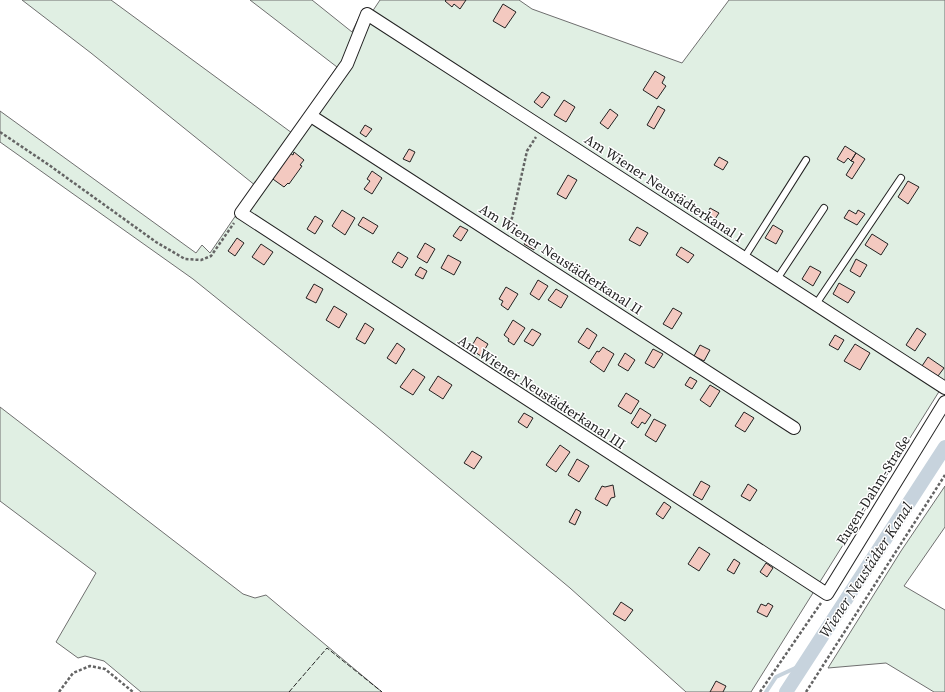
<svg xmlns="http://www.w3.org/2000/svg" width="945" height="692" viewBox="0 0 945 692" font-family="'Source Serif 4',serif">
<rect width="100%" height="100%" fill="#fff"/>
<path fill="#e0efe3" stroke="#6f6f6f" d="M22,0H111L292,133L337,67L250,0H312L352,32L363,9L372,12L380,0H519L532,9L682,63L729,0H945V382L751,692H686L570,588L378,428L193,279L0,142V111L196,253L202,245L210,253L256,186L91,53Z
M0,407L243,594L255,598L266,595L382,692H141L104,661L85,656L78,658L56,642L96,573L0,501Z
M945,486V527L904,586L945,610V692H934L886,663L828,668L901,551Z"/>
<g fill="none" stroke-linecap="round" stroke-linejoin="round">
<path stroke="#c7d3dd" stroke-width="4" d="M766,692L776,677L806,663"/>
<path stroke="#c7d3dd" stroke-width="14" d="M786,692L945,447"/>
</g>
<path fill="#f3c9c0" stroke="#222" d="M446,0H466L460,9L454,4L452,7L445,1Z
M503,4L516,12L505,28L493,21Z
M655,71L665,77L662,83L666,86L657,99L643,90Z
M542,92L550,97L542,108L534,102Z
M564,100L575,107L566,122L554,115Z
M658,106L665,110L654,129L647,125Z
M610,109L618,115L608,129L600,123Z
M365,125L372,129L366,137L360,133Z
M845,146L856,153L851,161L848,158L844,163L837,159Z
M409,149L415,152L410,162L403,159Z
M288,152L293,155L294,152L304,160L300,165L302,166L289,184L288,183L284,187L270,177Z
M856,153L865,159L852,179L846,175L854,162L851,161Z
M719,157L728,162L723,170L714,165Z
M372,171L382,178L372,194L364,189L370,181L367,179Z
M568,175L577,180L566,199L557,194Z
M908,181L919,187L908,204L898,197Z
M710,208L719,213L715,219L707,214Z
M342,210L355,218L345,235L332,226Z
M849,210L856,214L858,210L865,214L857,225L844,218Z
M315,216L323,221L315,234L307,229Z
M363,217L378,226L373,234L358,225Z
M773,225L783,231L776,244L765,238Z
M460,226L468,230L461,241L453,236Z
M637,227L648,233L640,246L629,240Z
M872,234L888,244L881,255L865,245Z
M528,237L538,244L534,250L524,244Z
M237,238L244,243L235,256L228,251Z
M425,243L435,249L427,263L417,257Z
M261,244L273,252L264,265L252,257Z
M681,247L694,255L688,263L676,255Z
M398,252L408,258L402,268L392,262Z
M448,255L461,262L454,275L441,268Z
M856,259L867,265L860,277L850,271Z
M810,266L821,272L813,286L802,279Z
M420,267L427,271L423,279L415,275Z
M538,280L548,286L539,300L530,294Z
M839,283L855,292L848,303L833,294Z
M314,284L323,289L316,303L306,298Z
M506,287L518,294L508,310L501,305L503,301L499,299Z
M556,289L568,296L561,308L548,300Z
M334,306L347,314L339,328L326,320Z
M673,308L682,313L672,329L663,324Z
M513,320L525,328L514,345L508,341L509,339L504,335Z
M365,323L374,329L365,344L356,339Z
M587,328L597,335L589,349L578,342Z
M917,328L926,334L915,351L906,345Z
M532,329L541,334L533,346L524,341Z
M835,335L844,340L838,350L829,345Z
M477,337L488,344L481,356L470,349Z
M397,343L405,349L396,364L387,358Z
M855,344L870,353L860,370L844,361Z
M700,345L710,350L704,361L694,356Z
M603,347L614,354L604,372L590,362L597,351L599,352Z
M653,349L663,354L654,368L645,363Z
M625,353L635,360L628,371L618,365Z
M928,357L944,368L938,376L922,366Z
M413,369L425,377L413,395L400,387Z
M438,376L452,385L443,399L429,390Z
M690,377L697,381L692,389L685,385Z
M710,385L720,391L710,407L700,400Z
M626,393L639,401L631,414L618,406Z
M640,408L651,415L645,424L642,422L638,428L631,423Z
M744,412L754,418L745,432L735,426Z
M524,413L533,418L527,428L518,422Z
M654,419L666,425L656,442L645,435Z
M560,445L570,452L556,472L546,465Z
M472,451L482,457L474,469L464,463Z
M577,459L589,466L579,482L568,475Z
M701,481L710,486L702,500L693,495Z
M748,484L757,490L750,501L741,496Z
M613,485L615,497L611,498L607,506L595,499L602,486L605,487Z
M664,502L671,507L663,519L656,514Z
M576,509L581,512L575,525L569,522Z
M699,547L710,554L699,571L688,564Z
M734,559L740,563L734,574L727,570Z
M766,563L773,568L767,577L760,572Z
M621,602L633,610L625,621L613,614Z
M768,603L773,606L767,617L757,612L761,604L766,606Z
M716,681L726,686L723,692H710Z"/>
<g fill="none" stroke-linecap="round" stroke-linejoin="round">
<defs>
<path id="service" d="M744,258L806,160
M777,279L824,208
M816,304L901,178"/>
<path id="minor" d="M311,116L794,428
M945,388L367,14L347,64L241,213L827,594L945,402"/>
</defs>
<use href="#service" stroke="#222" stroke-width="8"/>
<use href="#minor" stroke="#222" stroke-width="14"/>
<path stroke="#646464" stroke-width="2.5" stroke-dasharray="3 2" stroke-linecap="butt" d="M0,132L49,165L156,242L185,259L201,260L211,256L234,223
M508,229L512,218L527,151L536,137
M59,692L73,673L90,666L105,669L133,692
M760,692L821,603
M806,692L945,475"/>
<use href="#service" stroke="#fff" stroke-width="6"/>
<use href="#minor" stroke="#fff" stroke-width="12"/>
<path stroke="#222" stroke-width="1" stroke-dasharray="5 2" stroke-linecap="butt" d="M289,692L327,648L382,692"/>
</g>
<g text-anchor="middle" stroke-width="3" stroke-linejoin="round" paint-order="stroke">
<g font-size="14" fill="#222" stroke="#fff">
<text transform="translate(664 188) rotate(33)" y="5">Am Wiener Neustädterkanal I</text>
<text transform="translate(561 259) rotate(33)" y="5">Am Wiener Neustädterkanal II</text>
<text transform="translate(542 392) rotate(33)" y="5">Am Wiener Neustädterkanal III</text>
<text transform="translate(873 490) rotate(-58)" y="5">Eugen-Dahm-Straße</text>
</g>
<g font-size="15" font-style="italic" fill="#222" stroke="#fff">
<text transform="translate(866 570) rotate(-57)" y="5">Wiener Neustädter Kanal</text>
</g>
</g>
</svg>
